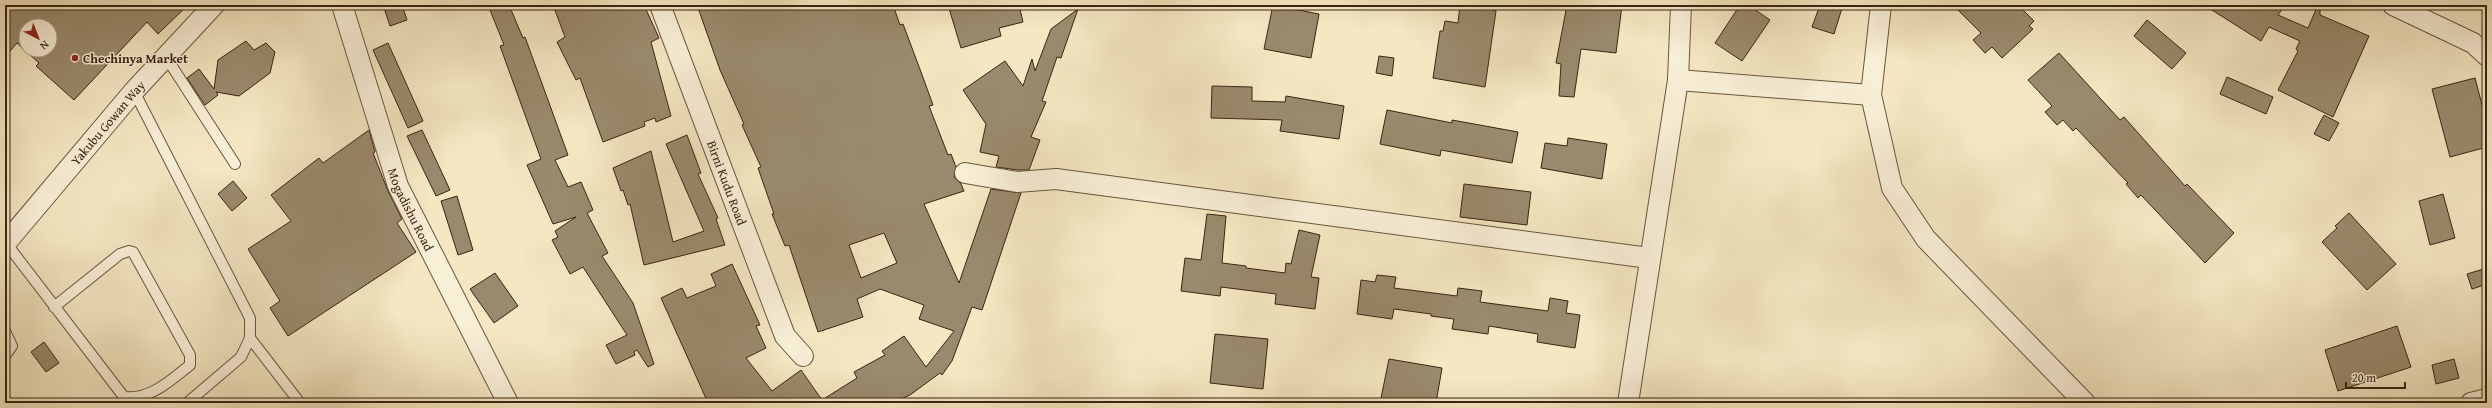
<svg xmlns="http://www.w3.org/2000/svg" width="2492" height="408" viewBox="0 0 2492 408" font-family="'Gentium Book Plus',serif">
<rect width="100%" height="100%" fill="#f4e7c2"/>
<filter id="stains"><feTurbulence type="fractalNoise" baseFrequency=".005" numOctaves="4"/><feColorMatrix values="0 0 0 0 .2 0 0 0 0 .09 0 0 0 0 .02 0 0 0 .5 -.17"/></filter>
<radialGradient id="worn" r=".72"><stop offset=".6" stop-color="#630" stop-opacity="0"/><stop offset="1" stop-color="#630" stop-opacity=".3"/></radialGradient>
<path fill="#9a8a6d" stroke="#392511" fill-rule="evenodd" d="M5,5H188L158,34L147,22L74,100L36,66L39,63L17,43L5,57ZM26,26H50V50H26Z
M383,5H402L407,20L390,26Z
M488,5H509L523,38L525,37L568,155L555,160L568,187L581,182L593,210L587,213L608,253L602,256L633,303L654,364L648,367L637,350L634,352L635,355L616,364L606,345L627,335L583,267L570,274L552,240L558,237L555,231L576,217L553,224L527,165L541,159L500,46L504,45Z
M553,5H644L659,38L651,42L671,116L656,122L655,118L644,122L645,126L603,142L580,78L576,80L557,42L565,37Z
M697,5H728L730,10L742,5H893L900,25L903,24L921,72L933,105L929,106L948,155L951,154L956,167L954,177L961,184L964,191L924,204L959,283L991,189L1021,193L982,310L972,307L952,361L942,375L940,373L910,395L892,403H708L661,298L682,288L687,298L716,286L711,274L732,264L760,325L756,326L766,348L746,358L772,391L801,370L822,400L857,378L854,372L885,355L882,351L904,336L926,367L954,331L919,319L924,305L880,289L857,299L863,317L818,332L789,245L785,246L772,214H774L758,168L761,167L742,125L744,124L720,70ZM884,233L897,263L861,278L849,245Z
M948,5H992L994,10L1019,5L1023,22L999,28L1001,36L961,48Z
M1273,5L1319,14L1311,58L1264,49Z
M1460,5H1475L1496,11L1485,87L1433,78L1440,31H1443L1445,21L1458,23Z
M1567,5H1622L1616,53L1581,49L1574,97L1559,96L1561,64L1556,63Z
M1740,5H1748L1770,20L1742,61L1715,43Z
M1820,5H1843L1834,34L1812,27Z
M1953,5H2018L2034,21L2029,26L2033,29L2002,58L1992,47L1985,53L1973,40L1981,33Z
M2204,5H2285L2278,15L2308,28L2318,5H2320V15L2369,36L2333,117L2278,90L2298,51L2296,49L2300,41L2269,27L2261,41Z
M1078,9L1061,58L1057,57L1042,101L1046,102L1031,137L1040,140L1029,170H1018L996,167L999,156L980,152L986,124L963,90L1005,61L1023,86L1032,59L1035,71L1051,29Z
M2147,20L2186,53L2172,69L2134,36Z
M246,41L254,50L266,43L275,52L270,73L239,96L216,92L218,95L205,105L187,78L199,69L214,89L218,60Z
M388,43L423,121L408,128L373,50Z
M2059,53L2120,120L2124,117L2185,186L2187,184L2234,233L2205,263L2141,195L2138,198L2126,184L2128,183L2076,128L2073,131L2063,120L2057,125L2045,112L2052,106L2028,80Z
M1379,56L1394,58L1392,76L1376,73Z
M2227,77L2273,97L2266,114L2220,94Z
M2475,78L2487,124V147L2450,157L2432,89Z
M1212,86L1252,87V101L1285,102L1286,96L1344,106L1339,139L1280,131L1282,120L1211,118Z
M1387,110L1452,123V120L1518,132L1512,163L1441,150L1440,156L1380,144Z
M2324,115L2339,123L2329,141L2314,134Z
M369,130L375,152L373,153L388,191L402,219L397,223L416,252L288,336L270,308L280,301L248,249L291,221L271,195L319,158L323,163Z
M422,130L450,190L436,196L407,136Z
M687,135L701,173L698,174L718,218L716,219L725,245L644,265L630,204L628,205L623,190L621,191L613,168L651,151L673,242L704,231L666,144Z
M1568,138L1607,144L1602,179L1541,168L1545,143L1567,146Z
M233,181L247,198L232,211L218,194Z
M1464,184L1531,192L1527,225L1460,217Z
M2443,194L2455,238L2430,245L2419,201Z
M457,196L473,250L458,255L441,201Z
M2349,213L2396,264L2367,290L2322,242L2337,228L2335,226Z
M1207,214L1226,216L1222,263L1246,266V268L1285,273L1286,263L1291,264L1299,230L1320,235L1311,277L1319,278L1315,309L1275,304L1276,294L1221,287L1220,296L1181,291L1185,258L1201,260Z
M2487,268V284L2472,289L2467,274Z
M495,273L518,306L494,323L470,289Z
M1377,275L1396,277L1394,288L1457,296L1458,288L1482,291L1480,302L1548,311L1550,298L1568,301L1566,313L1580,315L1575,348L1537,342L1538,334L1489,326L1488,334L1452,329L1454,319L1431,316V314L1394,309L1392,319L1357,314L1361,280L1375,282Z
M2397,326L2411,367L2338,391L2325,350Z
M1215,334L1268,339L1263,389L1210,383Z
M44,342L59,363L46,372L31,352Z
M1389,359L1442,368L1436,403H1380Z
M2454,359L2459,378L2436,384L2432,365Z"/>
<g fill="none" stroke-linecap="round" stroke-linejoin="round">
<defs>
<path id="service" d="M166,57L235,164
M134,91L250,318V338L241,357L187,403
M6,243L124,397C150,400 170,381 190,365V355L133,252L129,251L120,254L54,307
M5,331L12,346L5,356
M250,338L300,403"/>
<g id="minor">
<path id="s1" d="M342,5L398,186L508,403"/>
<path id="s2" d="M660,5L785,336L803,356"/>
<path d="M1881,5L1871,95L1892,188L1926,239L2085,403"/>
<path d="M2393,5L2473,43L2487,56"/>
<path d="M1678,80L1871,95"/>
<path d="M965,173L1017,182L1056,179L1649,258"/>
<path id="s3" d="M5,244L134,91L214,5"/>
<path d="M1628,403L1678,80L1681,5"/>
<path d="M2471,403L2487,399"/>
</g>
</defs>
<use href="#service" stroke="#68563d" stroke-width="12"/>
<use href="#minor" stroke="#68563d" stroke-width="22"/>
<use href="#service" stroke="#f8efd7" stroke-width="10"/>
<use href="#minor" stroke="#f8efd7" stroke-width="20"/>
</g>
<circle fill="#8f2418" stroke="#f8efd7" stroke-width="1.5" cx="75" cy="58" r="4"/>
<g text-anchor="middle" stroke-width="3" stroke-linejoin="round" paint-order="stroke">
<g font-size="13" font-weight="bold" fill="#392511" stroke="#f8efd7" text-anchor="start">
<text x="83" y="63">Chechinya Market</text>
</g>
<g font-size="13" fill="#392511" stroke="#f8efd7">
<text dy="5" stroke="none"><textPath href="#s3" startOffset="159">Yakubu Gowan Way</textPath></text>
<text dy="5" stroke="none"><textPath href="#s2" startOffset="190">Birni Kudu Road</textPath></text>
<text dy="5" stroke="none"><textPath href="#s1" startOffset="216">Mogadishu Road</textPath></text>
</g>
</g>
<rect width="2492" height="408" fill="none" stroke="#f4e7c2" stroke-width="20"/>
<rect x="6" y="6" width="2480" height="396" fill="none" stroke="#392511" stroke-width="2"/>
<rect x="10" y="10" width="2472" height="388" fill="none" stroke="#392511"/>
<g transform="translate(38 38) rotate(138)"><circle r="19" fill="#f8efd7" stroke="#ac9e88"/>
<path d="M0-3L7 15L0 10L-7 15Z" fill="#8f2418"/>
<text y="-6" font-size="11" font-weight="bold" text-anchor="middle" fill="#392511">N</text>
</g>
<path d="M2346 382v6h59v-6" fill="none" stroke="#392511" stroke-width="2"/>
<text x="2352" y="382" font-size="12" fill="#392511" stroke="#f8efd7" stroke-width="3" paint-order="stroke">20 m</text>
<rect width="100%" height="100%" filter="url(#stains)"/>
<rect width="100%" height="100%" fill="url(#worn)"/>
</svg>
